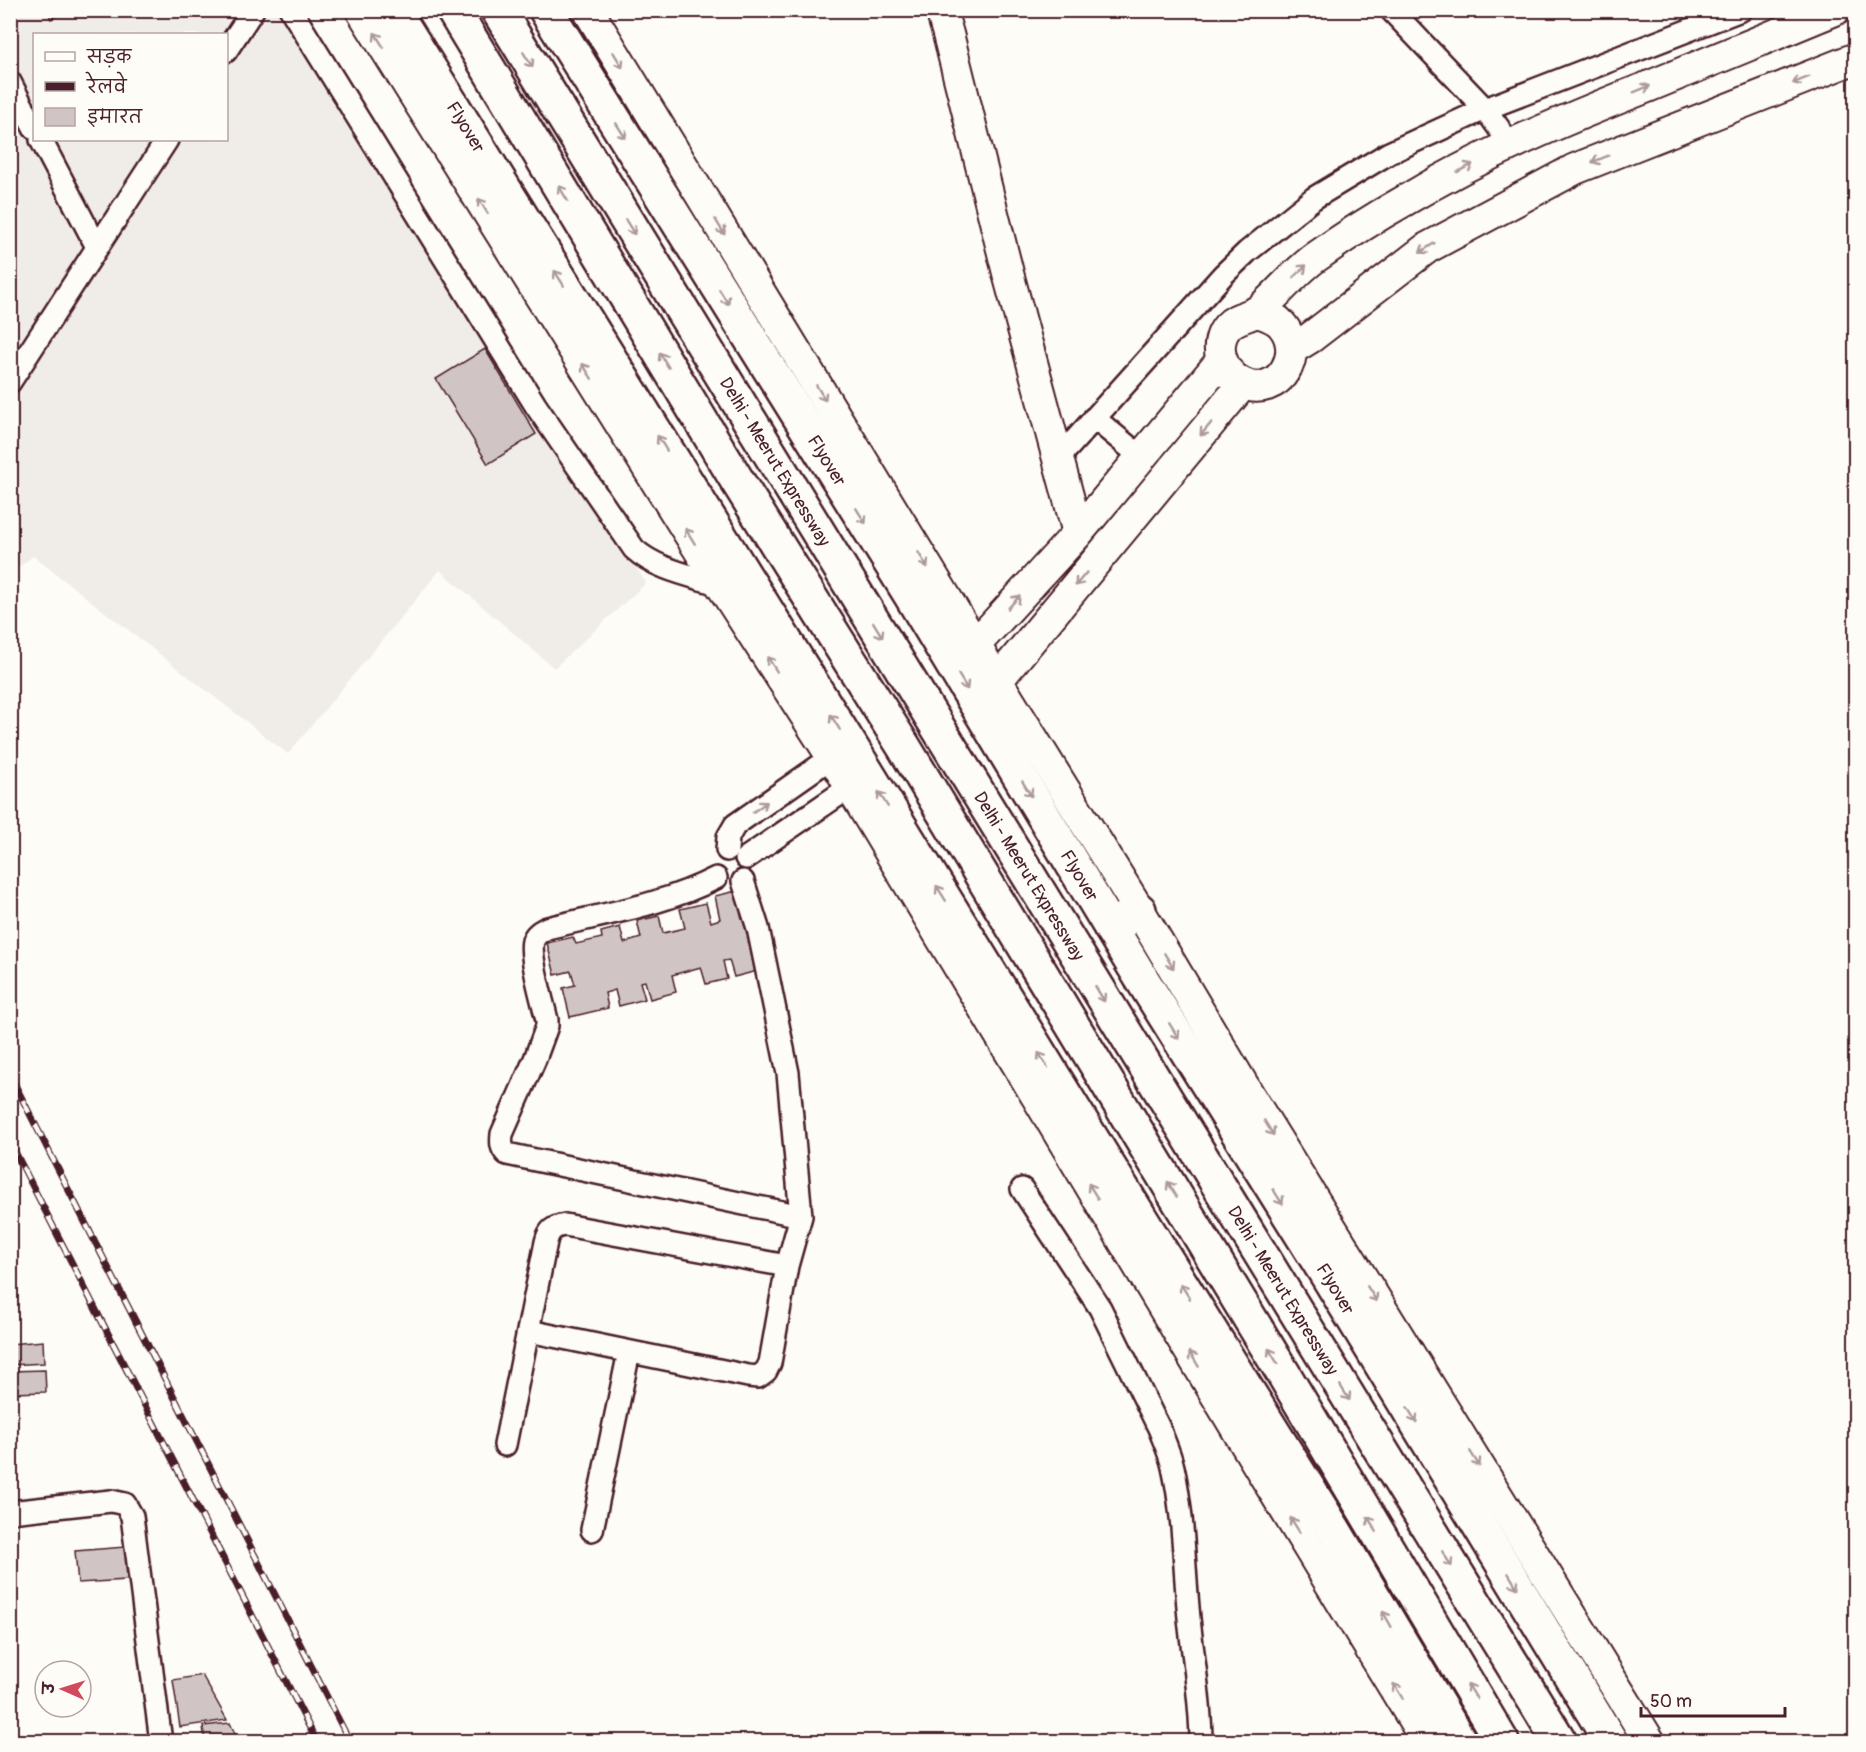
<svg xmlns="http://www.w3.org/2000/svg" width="1866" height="1752" viewBox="0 0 1866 1752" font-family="Pangolin,'Playpen Sans Deva',sans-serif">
<rect width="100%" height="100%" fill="#fdfcf7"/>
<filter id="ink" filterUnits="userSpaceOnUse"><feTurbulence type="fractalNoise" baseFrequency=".0167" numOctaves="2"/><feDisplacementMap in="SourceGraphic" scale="12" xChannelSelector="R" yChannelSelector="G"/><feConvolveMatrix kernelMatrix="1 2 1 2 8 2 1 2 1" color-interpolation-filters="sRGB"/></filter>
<g filter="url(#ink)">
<path fill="#f0ece8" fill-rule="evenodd" d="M284,10L646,583L554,668L440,570L288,754L33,556L11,573V11ZM34,34H226V140H34Z"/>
<path fill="#d0c5c4" stroke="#4a1f2b" stroke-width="1.5" d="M47,10H66L51,19Z
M485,349L536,434L488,464L436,379Z
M741,890L761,970L734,977L729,960L723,961L727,979L706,984L701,967L672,975L676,992L650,999L645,981L640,982L645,999L619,1006L615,990L605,993L608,1008L570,1017L563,988L575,985L571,971L555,975L547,943L573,937L576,944L602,938L601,932L620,927L624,943L641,938L637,921L659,916L663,933L685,928L680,909L706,903L711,922L720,919L715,896Z
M43,1341L44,1363L10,1365V1344Z
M45,1370L46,1392L10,1393V1371Z
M125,1547L127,1580L78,1583L75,1551Z
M202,1675L227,1720L180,1727L173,1680Z
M230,1723L239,1742H205L203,1726Z"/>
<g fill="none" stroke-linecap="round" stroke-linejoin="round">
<defs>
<path id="street" d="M291,10L536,406L634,549C657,570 693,576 721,585
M1391,10L1485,109L1511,145
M226,51L253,10
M10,82L34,128
M41,140L97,247
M10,382L167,140
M1094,418L1141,457
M1058,459L1223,275L1247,252L1314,198L1389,153L1485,109L1741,10
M727,850L728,837L735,825L832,757
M746,858L850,787
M716,878C664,905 604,914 547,928C541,931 535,934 533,941C529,955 543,1003 547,1020V1026L535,1059L502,1134C501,1143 501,1148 507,1154L801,1216L788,1073L758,928L743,881
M1022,1189L1100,1308L1159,1428C1164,1441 1170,1454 1173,1467C1184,1516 1184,1568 1189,1618C1193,1659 1201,1700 1201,1742
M529,1331L748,1376L758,1377L766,1371L770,1363L787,1266L801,1216
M505,1445L546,1242C549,1230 553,1227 565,1225L787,1266
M10,1512L111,1501L125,1504L132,1516L161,1742
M592,1530L629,1352"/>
<path id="secondary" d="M361,10L721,585L838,766L1261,1470L1427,1742
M588,10L975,645L1139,910L1249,1095L1650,1742
M941,10L948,34L1009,277L1078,533
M1257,312C1264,314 1272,317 1278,321C1310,350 1278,401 1242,383C1221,373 1212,344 1228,326C1237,316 1251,317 1260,309C1279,293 1295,272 1316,257C1344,237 1374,218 1404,201C1482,154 1566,119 1650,86C1711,61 1773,36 1835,10
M1292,349L1310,338L1427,248L1575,169L1856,58
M975,645L1078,533L1221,361
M997,681L1243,384"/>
<g id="highway">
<path id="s1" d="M393,10L866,771L1152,1237L1334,1530L1460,1742"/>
<path d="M453,10L738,482L904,747L1286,1378L1502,1742"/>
<path id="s2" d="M498,10L1560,1742"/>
<path id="s3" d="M546,10L910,594L1140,976L1327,1275L1611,1742"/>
<path d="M1111,928L1139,910"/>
</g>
</defs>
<use href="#street" stroke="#4a1f2b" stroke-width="26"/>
<use href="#secondary" stroke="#4a1f2b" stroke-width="34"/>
<use href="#highway" stroke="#4a1f2b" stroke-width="38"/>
<use href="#street" stroke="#fdfcf7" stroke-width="21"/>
<use href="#secondary" stroke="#fdfcf7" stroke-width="30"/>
<use href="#highway" stroke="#fdfcf7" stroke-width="33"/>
<defs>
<path id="rail" d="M10,1075L350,1742
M10,1142L317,1742"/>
</defs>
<use href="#rail" stroke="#4a1f2b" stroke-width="7"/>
<use href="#rail" stroke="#fdfcf7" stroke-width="4.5" stroke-dasharray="14" stroke-linecap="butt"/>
</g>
<defs><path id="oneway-shaft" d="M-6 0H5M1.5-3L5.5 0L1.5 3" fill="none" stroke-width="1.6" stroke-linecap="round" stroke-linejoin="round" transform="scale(1.5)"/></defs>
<g stroke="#ac999b">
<use href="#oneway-shaft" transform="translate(379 40) rotate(-122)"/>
<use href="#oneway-shaft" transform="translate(528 60) rotate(58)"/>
<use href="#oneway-shaft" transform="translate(618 60) rotate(59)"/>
<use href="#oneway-shaft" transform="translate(1801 80) rotate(158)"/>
<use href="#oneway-shaft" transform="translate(1642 89) rotate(-22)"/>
<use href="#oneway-shaft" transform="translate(621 131) rotate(58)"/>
<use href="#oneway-shaft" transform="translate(1600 159) rotate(158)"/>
<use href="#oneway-shaft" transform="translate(1465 168) rotate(-28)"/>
<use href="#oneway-shaft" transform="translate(563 193) rotate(-121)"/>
<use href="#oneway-shaft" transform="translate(483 206) rotate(-122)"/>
<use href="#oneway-shaft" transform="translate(630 227) rotate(58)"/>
<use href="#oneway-shaft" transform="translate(720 227) rotate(59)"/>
<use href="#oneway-shaft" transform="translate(1427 248) rotate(147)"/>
<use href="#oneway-shaft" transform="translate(1300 271) rotate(-43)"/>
<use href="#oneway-shaft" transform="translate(559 278) rotate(-122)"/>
<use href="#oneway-shaft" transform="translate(724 297) rotate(58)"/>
<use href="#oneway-shaft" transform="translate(664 360) rotate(-121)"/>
<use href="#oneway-shaft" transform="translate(587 371) rotate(-122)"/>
<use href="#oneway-shaft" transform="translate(821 393) rotate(59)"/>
<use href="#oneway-shaft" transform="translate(1206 429) rotate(130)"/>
<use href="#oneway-shaft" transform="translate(662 443) rotate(-122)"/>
<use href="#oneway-shaft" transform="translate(861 516) rotate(58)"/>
<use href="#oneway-shaft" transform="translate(690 536) rotate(-122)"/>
<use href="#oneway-shaft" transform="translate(923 560) rotate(59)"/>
<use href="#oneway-shaft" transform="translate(1081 579) rotate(130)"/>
<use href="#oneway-shaft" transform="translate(1014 602) rotate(-47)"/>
<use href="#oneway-shaft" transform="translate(878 630) rotate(59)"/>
<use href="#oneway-shaft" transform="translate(772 664) rotate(-123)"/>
<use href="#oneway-shaft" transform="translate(963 682) rotate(59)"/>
<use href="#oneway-shaft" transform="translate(835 722) rotate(-122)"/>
<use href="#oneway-shaft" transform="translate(1027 789) rotate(59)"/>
<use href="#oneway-shaft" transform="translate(883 799) rotate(-122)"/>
<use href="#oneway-shaft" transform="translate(760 807) rotate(-35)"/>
<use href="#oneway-shaft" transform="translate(941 893) rotate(-122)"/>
<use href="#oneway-shaft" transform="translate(1169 961) rotate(59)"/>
<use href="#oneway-shaft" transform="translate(1100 994) rotate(59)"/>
<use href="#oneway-shaft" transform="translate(1174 1031) rotate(58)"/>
<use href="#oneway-shaft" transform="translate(1043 1060) rotate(-122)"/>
<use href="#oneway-shaft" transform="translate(1269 1128) rotate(58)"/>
<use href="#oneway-shaft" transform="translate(1172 1189) rotate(-121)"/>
<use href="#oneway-shaft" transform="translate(1093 1191) rotate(-121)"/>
<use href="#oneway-shaft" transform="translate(1278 1197) rotate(58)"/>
<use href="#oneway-shaft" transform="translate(1185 1291) rotate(-122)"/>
<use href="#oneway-shaft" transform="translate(1372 1294) rotate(58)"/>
<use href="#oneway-shaft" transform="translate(1273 1356) rotate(-121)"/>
<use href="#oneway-shaft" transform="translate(1194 1359) rotate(-121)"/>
<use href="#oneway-shaft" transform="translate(1345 1393) rotate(58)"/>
<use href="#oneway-shaft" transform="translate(1412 1415) rotate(59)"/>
<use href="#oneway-shaft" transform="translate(1475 1459) rotate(58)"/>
<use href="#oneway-shaft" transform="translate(1372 1524) rotate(-121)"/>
<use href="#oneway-shaft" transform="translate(1295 1525) rotate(-122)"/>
<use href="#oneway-shaft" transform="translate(1447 1559) rotate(58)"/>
<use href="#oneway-shaft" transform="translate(1513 1581) rotate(59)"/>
<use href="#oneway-shaft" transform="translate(1387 1619) rotate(-120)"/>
<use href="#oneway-shaft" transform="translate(1398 1691) rotate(-122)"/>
<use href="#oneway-shaft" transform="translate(1472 1691) rotate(-121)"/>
</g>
</g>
<g text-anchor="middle" stroke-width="6" stroke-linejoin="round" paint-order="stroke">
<g font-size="18" fill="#4a1f2b" stroke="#fdfcf7">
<text dy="6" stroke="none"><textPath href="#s1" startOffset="138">Flyover</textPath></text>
<text dy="6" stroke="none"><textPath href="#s3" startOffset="531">Flyover</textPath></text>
<text dy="6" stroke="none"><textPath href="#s2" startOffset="530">Delhi - Meerut Expressway</textPath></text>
<text dy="6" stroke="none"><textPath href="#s3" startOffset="1017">Flyover</textPath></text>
<text dy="6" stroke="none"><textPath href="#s2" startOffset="1016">Delhi - Meerut Expressway</textPath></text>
<text dy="6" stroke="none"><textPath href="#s3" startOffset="1503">Flyover</textPath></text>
<text dy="6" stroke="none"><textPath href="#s2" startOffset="1502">Delhi - Meerut Expressway</textPath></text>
</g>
</g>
<rect width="1866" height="1752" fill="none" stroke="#fdfcf7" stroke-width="36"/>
<rect x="18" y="18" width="1830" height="1716" fill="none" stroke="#4a1f2b" stroke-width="2" filter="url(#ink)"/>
<rect x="33" y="33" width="195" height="108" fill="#fdfcf7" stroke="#b5a4a5" stroke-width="1.5"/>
<rect x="45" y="52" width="30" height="9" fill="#fdfcf7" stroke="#b5a4a5" stroke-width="1.5"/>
<text x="87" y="63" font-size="18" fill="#4a1f2b">सड़क</text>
<rect x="45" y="82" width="30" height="9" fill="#4a1f2b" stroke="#b5a4a5" stroke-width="1.5"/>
<text x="87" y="93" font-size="18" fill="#4a1f2b">रेलवे</text>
<rect x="45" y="108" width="30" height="18" fill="#d0c5c4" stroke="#b5a4a5" stroke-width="1.5"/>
<text x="87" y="123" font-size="18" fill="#4a1f2b">इमारत</text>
<g transform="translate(63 1689) rotate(273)"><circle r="28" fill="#fdfcf7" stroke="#b5a4a5" stroke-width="1.5"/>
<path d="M0-4.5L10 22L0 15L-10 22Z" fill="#d1495b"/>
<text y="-9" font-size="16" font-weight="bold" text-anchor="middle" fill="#4a1f2b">उ</text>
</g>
<path d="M1641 1707v9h144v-9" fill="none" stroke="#4a1f2b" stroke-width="3"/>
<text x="1650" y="1707" font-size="18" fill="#4a1f2b" stroke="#fdfcf7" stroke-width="4.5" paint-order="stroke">50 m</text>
</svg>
